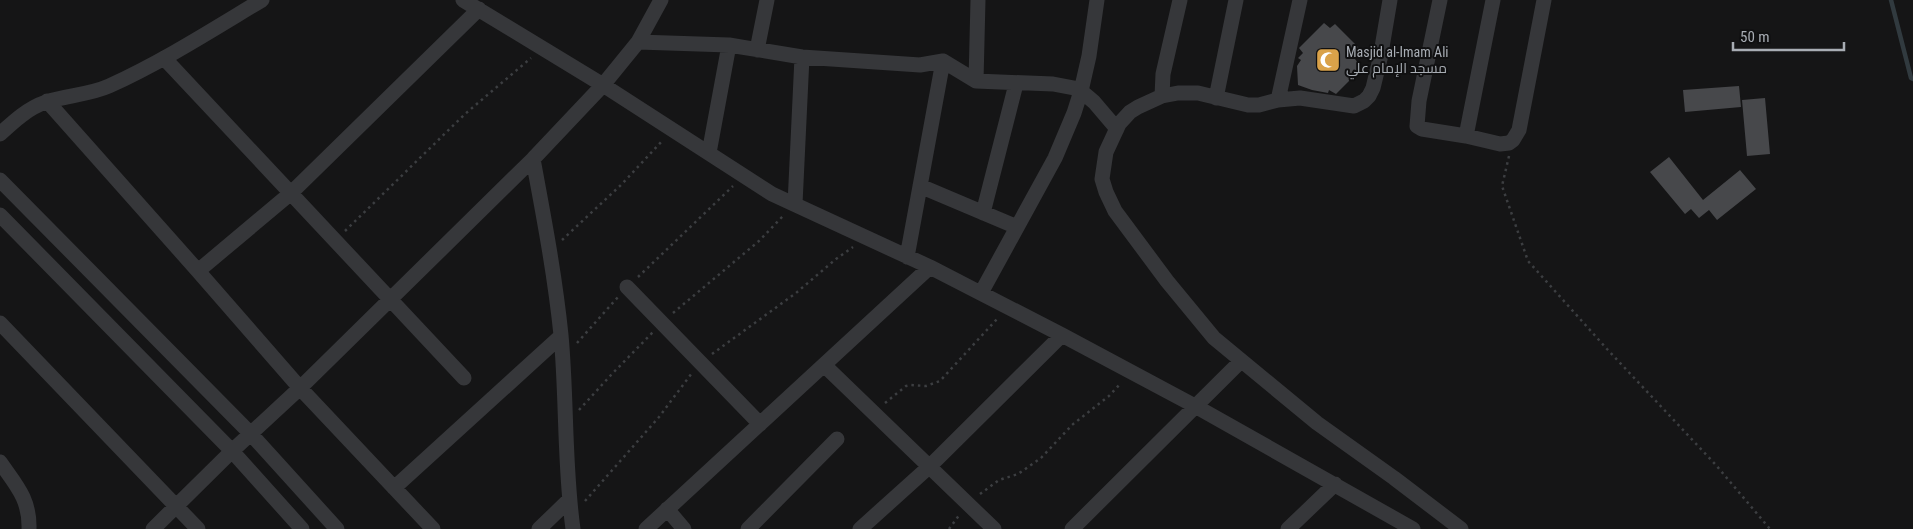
<svg xmlns="http://www.w3.org/2000/svg" width="1913" height="529" viewBox="0 0 1913 529" font-family="'Roboto Condensed',Cairo,sans-serif">
<rect width="100%" height="100%" fill="#151516"/>
<g fill="none" stroke-linecap="round" stroke-linejoin="round">
<path stroke="#313a3f" stroke-width="4.5" d="M1891,0L1911,78L1913,79"/>
</g>
<path fill="#47484b" d="M1324,23L1330,28L1335,24L1362,51L1355,59L1362,68L1336,94L1329,90L1328,93L1312,90L1298,85L1297,66L1301,60L1298,58L1303,53L1299,48Z
M1739,86L1741,107L1685,112L1683,90Z
M1765,98L1770,154L1747,156L1742,100Z
M1669,157L1703,200L1740,170L1756,189L1717,220L1709,210L1699,218L1691,209L1685,214L1650,172Z"/>
<g fill="none" stroke-linecap="round" stroke-linejoin="round">
<path stroke="#3c3e41" stroke-width="2.5" stroke-dasharray="2.5 4" stroke-linecap="butt" d="M1509,156L1502,186L1528,261L1607,349L1715,464L1770,529
M345,231L465,114L531,58
M562,240L622,184L663,140
M638,277L733,186
M673,313L759,241L783,216
M577,343L618,297
M712,354L796,293L836,259L853,247
M885,403L906,386L911,385L926,386L940,381L997,319
M579,410L611,375L653,332
M980,494L999,480L1018,474L1041,458L1072,425L1109,396L1121,383
M585,501L659,417L692,373
M949,529L960,514"/>
<path stroke="#36373a" stroke-width="15" d="M463,0L603,85L772,194L930,267L1062,335L1195,406L1413,529
M978,0L976,81L1053,84L1074,88L1081,91L1094,102L1117,129
M1300,0L1278,100L1259,105H1248L1198,93H1178L1162,96L1138,107L1130,112L1119,124L1106,152L1102,179L1106,192L1115,211L1167,281L1214,338L1317,423L1394,478L1461,529
M1440,0L1419,101L1417,126L1422,129L1466,136L1500,144L1509,143L1513,140L1519,130L1544,0
M638,42L729,45L802,57L920,65L943,61L976,81
M757,50L767,0
M164,58L464,378
M1162,96L1163,74L1180,0
M1216,98L1236,0
M1278,100L1300,98L1354,106L1364,101L1369,96L1373,88L1380,59L1390,0
M47,101L198,271L300,388L433,529
M0,134C14,121 28,108 46,102C67,95 89,95 109,86C162,62 212,30 262,0
M1466,136L1493,0
M709,153L729,45
M533,159C544,218 555,276 561,335C567,400 564,465 573,529
M0,180L250,433L337,529
M920,186L1017,227
M795,204L802,57
M983,213L1016,84
M0,215L232,451L302,529
M907,257L943,61
M198,271L291,193L479,9
M627,287L760,424
M981,293L1055,158L1074,113L1081,91L1089,56L1097,0
M0,323L198,529
M824,365L994,529
M0,462C16,485 30,499 29,529
M394,488L561,336
M667,509L684,529
M153,529L232,451L300,388L533,159L603,85L638,42L661,0
M539,529L569,500
M646,529L930,267
M748,529L837,439
M860,529L930,466L1062,335
M1072,529L1241,361
M1288,529L1335,484"/>
</g>
<defs>
<symbol id="mosque-square" viewBox="-11 -11 22 22"><rect x="-9" y="-9" width="18" height="18" rx="4" fill="#daa249" stroke="#101011"/><path d="M3.5-4.9A6 6 0 1 0 3.5 4.9A5 5 0 1 1 3.5-4.9Z" fill="#fff"/></symbol>
</defs>
<g fill-rule="evenodd">
<use href="#mosque-square" x="1314" y="46" width="28" height="28"/>
</g>
<g text-anchor="middle" stroke-width="4" stroke-linejoin="round" paint-order="stroke">
<g font-size="14" fill="#a8adb4" stroke="#101011" text-anchor="start">
<text x="1346" y="57">Masjid al-Imam Ali<tspan x="1346" dy="16">مسجد الإمام علي</tspan></text>
</g>
</g>
<path d="M1733 42v8h111v-8" fill="none" stroke="#a8adb4" stroke-width="2.5"/>
<text x="1740" y="42" font-size="15" fill="#a8adb4" stroke="#101011" stroke-width="4" paint-order="stroke">50 m</text>
</svg>
